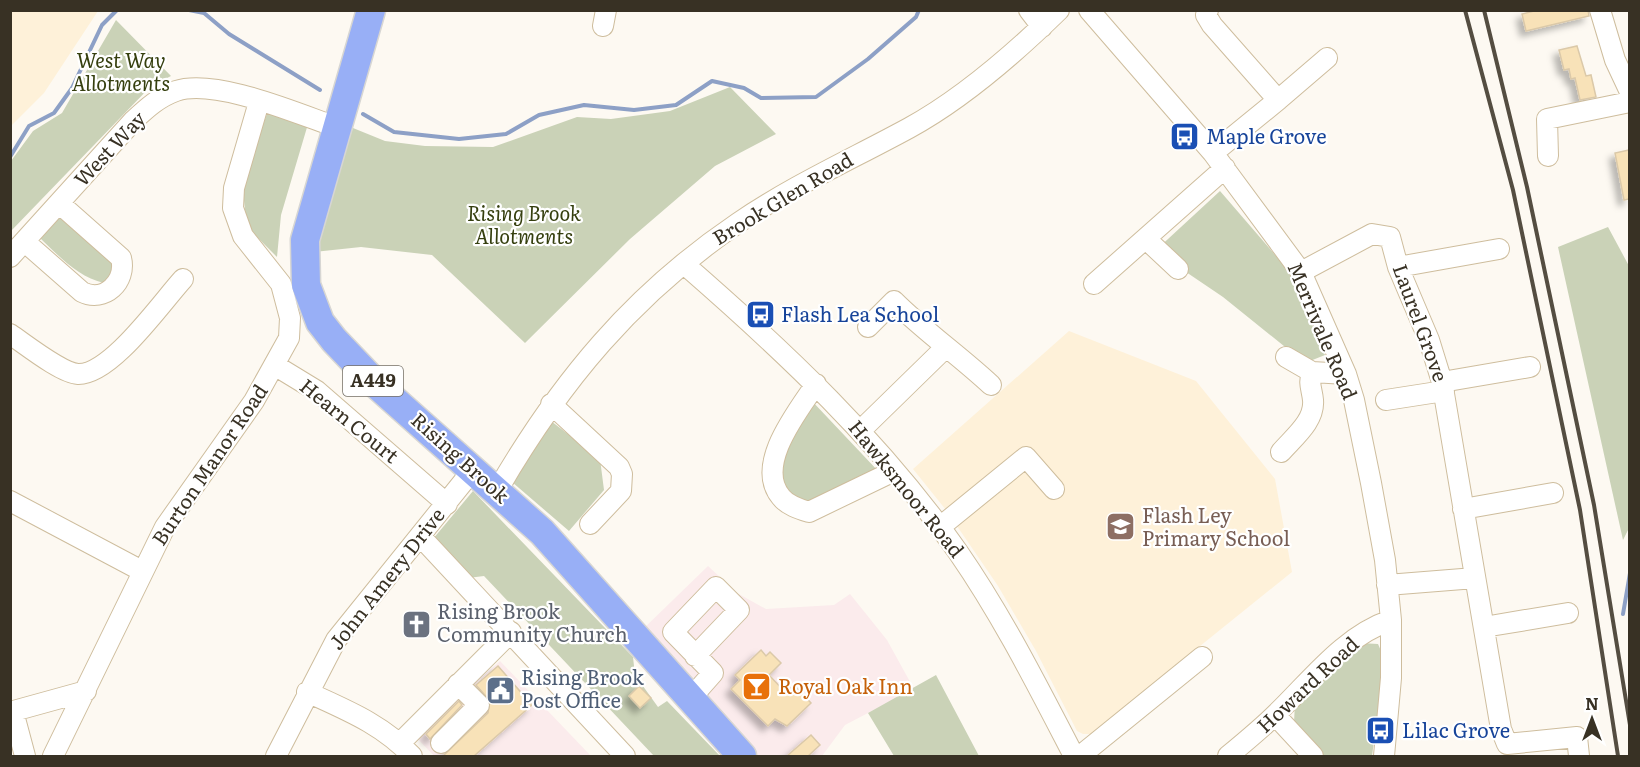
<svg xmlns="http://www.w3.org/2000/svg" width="1640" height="767" viewBox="0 0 1640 767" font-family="Literata,serif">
<defs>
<filter id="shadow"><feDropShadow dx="-5.5" dy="5.5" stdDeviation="3" flood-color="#0004"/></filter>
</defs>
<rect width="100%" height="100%" fill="#fdf9f2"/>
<path fill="#fbebec" d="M708,566L737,593L766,609L834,605L850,594L887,640L914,689L845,725L822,756H758L640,632Z
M500,661L591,756H434L415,736Z"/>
<path fill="#fef1d9" d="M11,10L98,11L44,93L11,126Z
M1069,331L1196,381L1275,479L1292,572L1091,734H1083L1077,731L1036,651L998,586L946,510L913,469Z"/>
<path fill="#cad2b7" d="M116,20L171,76L151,86L11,231V161L33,131L62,113Z
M730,87L776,134L715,166L630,239L525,343L432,255L361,247L314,252L339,166L353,128L385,141L425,146L493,147L577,117L611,119L670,111Z
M268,111L308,124L281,215L277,257L247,227L243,192L247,168Z
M1220,191L1289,271L1325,355L1305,363L1223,297L1155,251Z
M60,214L118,266L104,283C77,277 57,254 38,236Z
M1608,227L1629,266L1630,526L1623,540L1558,247Z
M811,400L879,472L802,506L784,496L780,451Z
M551,421L600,459L604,490L569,531L512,482Z
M473,491L633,657L635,675L658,707L667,701L720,756H654L484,576L468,578L433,539Z
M1360,643L1378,644L1385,660L1372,756H1323L1294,723L1295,702Z
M936,675L979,756H894L868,713Z"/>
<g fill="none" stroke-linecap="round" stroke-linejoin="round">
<path stroke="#8da0c6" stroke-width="4" d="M189,10L204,13L229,34L320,90
M363,114L394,132L459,139L506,134L539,115L584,105L634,110L676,105L712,81L744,88L761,98L816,97L868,59L916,17L919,10
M10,157L29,126L54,113L72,88L102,25L117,10
M1623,614L1630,573"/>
</g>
<path fill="#f8e2b8" stroke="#dbc9a9" stroke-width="1.5" filter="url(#shadow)" d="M1538,10H1588L1589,16L1526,31L1522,14Z
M1577,46L1586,76L1591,75L1596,97L1580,100L1575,78L1571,79L1569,69L1564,70L1559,50Z
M1629,150V199L1624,200L1615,153Z
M761,650L766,656L770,652L781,663L769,675L786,693L794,685L811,703L787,726L775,719L768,726L731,689L740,680L735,675Z
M498,666L532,705L474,756H445L444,755L488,713L490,701L476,685Z
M639,686L651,698L640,708L629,696Z
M459,701L462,705L430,739L426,734Z
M811,735L820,745L808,756H787Z"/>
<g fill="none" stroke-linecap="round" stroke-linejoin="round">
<defs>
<path id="minor" d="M1029,10L1042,27
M1089,10L1213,153L1301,272L1346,374L1354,400L1371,483L1385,560L1391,620V678L1384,756
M1208,10L1206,15L1212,25L1278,100L1213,153
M1600,10L1615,60L1630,92
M603,26L606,10
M1278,100L1327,58
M1548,156L1547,119L1630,102
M1146,239L1178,269
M25,242L82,292C104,303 127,282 121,258L60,204
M10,257L134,120C147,108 159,97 176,91C215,78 296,113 336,127
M684,264C784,351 881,442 958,552C1003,617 1038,687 1074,756
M1398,267L1499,249
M1301,272L1372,234L1390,237L1398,267L1429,340L1442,382L1501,729L1507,744L1577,737L1579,756
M1094,284L1225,168
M868,327L894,301C924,331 960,356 991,385
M10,334C25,344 61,373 78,374C111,375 161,303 183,279
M1286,357L1312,372L1346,374
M276,366L317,391L447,504
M1442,382L1530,367
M816,384C798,411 754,465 781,497C787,505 799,509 809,512L894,471
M1386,400L1444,391
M551,404L619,467L622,474L621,491L590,524
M860,431L946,347
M1281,452C1294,437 1315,421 1313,400C1312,389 1308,384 1312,372
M497,491C560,382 633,294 738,223C792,186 852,159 909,128C964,98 1015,53 1059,10
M10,501L142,571
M1463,509L1553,493
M940,527L1026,457L1054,489
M421,537L625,756
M1387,585L1475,578
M1484,627L1568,613
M307,692C346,710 382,724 412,756
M690,699L713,673L673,632L716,587L739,610L695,656
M13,711L25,756
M10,712L86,691
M1275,715L1313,756
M400,743L511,632
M441,743L479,705L458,684
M53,756L165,527L254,401L289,338L290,318L281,284L243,236L233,208L234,188L259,102
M276,756L336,640L472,471
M1080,756L1202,657
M1228,756C1245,742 1262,728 1277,713C1312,679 1344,636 1391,620"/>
<path id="highway" d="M371,10L305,240L306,285L320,322L334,340L377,385L542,532L742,756"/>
</defs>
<use href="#minor" stroke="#cebd9d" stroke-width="22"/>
<use href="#highway" stroke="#d7d6d3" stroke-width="31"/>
<use href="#minor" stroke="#fff" stroke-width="20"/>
<use href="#highway" stroke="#98aff6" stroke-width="28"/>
<path stroke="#544d41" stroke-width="4" d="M1465,10L1513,190L1580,510L1618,756
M1484,10L1527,187L1594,505L1630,725"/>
</g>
<defs>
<symbol id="bus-square" viewBox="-11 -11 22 22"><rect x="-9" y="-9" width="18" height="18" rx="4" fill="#1a4fb4" stroke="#fff"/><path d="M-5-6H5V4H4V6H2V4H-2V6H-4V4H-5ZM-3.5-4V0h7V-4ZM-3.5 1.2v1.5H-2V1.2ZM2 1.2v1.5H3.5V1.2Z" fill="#fff"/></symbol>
<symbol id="school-square" viewBox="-11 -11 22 22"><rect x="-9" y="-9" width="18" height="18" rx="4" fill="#8d6e63" stroke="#fff"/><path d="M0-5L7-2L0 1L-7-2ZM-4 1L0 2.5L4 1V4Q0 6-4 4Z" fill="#fff"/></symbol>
<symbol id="church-square" viewBox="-11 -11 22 22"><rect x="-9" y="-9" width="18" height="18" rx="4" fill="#6b7280" stroke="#fff"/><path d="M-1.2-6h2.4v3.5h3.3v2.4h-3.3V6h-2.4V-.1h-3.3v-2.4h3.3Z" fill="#fff"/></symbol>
<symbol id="bar-square" viewBox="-11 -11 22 22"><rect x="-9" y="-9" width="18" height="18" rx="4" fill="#e8710a" stroke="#fff"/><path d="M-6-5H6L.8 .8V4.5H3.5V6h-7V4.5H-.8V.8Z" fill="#fff"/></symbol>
<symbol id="civic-square" viewBox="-11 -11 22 22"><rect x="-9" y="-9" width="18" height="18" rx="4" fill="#5c6f8a" stroke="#fff"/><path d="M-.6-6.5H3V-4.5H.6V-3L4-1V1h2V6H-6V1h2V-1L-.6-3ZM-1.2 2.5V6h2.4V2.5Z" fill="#fff"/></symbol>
</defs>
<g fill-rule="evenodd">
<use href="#bus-square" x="1168" y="120" width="33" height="33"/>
<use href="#bus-square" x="744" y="298" width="33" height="33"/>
<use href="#school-square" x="1104" y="510" width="33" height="33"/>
<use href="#church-square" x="400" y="608" width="33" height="33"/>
<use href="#bar-square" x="740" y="670" width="33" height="33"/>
<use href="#civic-square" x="484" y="674" width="33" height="33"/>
<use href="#bus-square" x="1364" y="714" width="33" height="33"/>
</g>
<g text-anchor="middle" stroke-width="4.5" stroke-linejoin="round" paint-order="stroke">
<rect fill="#fff" stroke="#746f66" stroke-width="1.5" x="343" y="366" width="60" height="30" rx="4.5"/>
<g font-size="18" font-weight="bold" fill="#383124">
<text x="373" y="387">A449</text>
</g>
<g font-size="20" font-style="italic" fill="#353f0e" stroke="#fff">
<text x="121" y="68">West Way<tspan x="121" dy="23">Allotments</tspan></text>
<text x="524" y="221">Rising Brook<tspan x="524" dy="23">Allotments</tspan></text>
</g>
<g font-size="20" fill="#164399" stroke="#fff" text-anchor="start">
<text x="1206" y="144">Maple Grove</text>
<text x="781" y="322">Flash Lea School</text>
<text x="1402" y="738">Lilac Grove</text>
</g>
<g font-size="20" fill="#383124" stroke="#fff">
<text transform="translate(110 149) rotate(-47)" y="7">West Way</text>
<text transform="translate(783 199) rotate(-31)" y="7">Brook Glen Road</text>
<text transform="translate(1420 323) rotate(70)" y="7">Laurel Grove</text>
<text transform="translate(1322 331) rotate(67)" y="7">Merrivale Road</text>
<text transform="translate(349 421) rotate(39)" y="7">Hearn Court</text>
<text transform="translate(460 458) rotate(42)" y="7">Rising Brook</text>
<text transform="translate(210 465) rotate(-56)" y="7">Burton Manor Road</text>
<text transform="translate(906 489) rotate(51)" y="7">Hawksmoor Road</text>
<text transform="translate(387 579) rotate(-52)" y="7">John Amery Drive</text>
<text transform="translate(1308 685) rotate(-43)" y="7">Howard Road</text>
</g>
<g font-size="20" fill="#785e54" stroke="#fff" text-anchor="start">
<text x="1142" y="523">Flash Ley<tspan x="1142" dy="23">Primary School</tspan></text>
</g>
<g font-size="20" fill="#5b616d" stroke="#fff" text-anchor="start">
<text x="437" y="619">Rising Brook<tspan x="437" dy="23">Community Church</tspan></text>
</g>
<g font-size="20" fill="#4e5e75" stroke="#fff" text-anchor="start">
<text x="521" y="685">Rising Brook<tspan x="521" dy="23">Post Office</tspan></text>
</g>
<g font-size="20" fill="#c56008" stroke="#fff" text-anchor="start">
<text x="778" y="694">Royal Oak Inn</text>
</g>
</g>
<rect width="1640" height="767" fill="none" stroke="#383124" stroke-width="24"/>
<g transform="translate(1592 719)" stroke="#ffffff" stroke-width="4.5" paint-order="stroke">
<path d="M0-4.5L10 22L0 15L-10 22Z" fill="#383124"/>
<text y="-9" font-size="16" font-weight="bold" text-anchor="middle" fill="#383124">N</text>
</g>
</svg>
